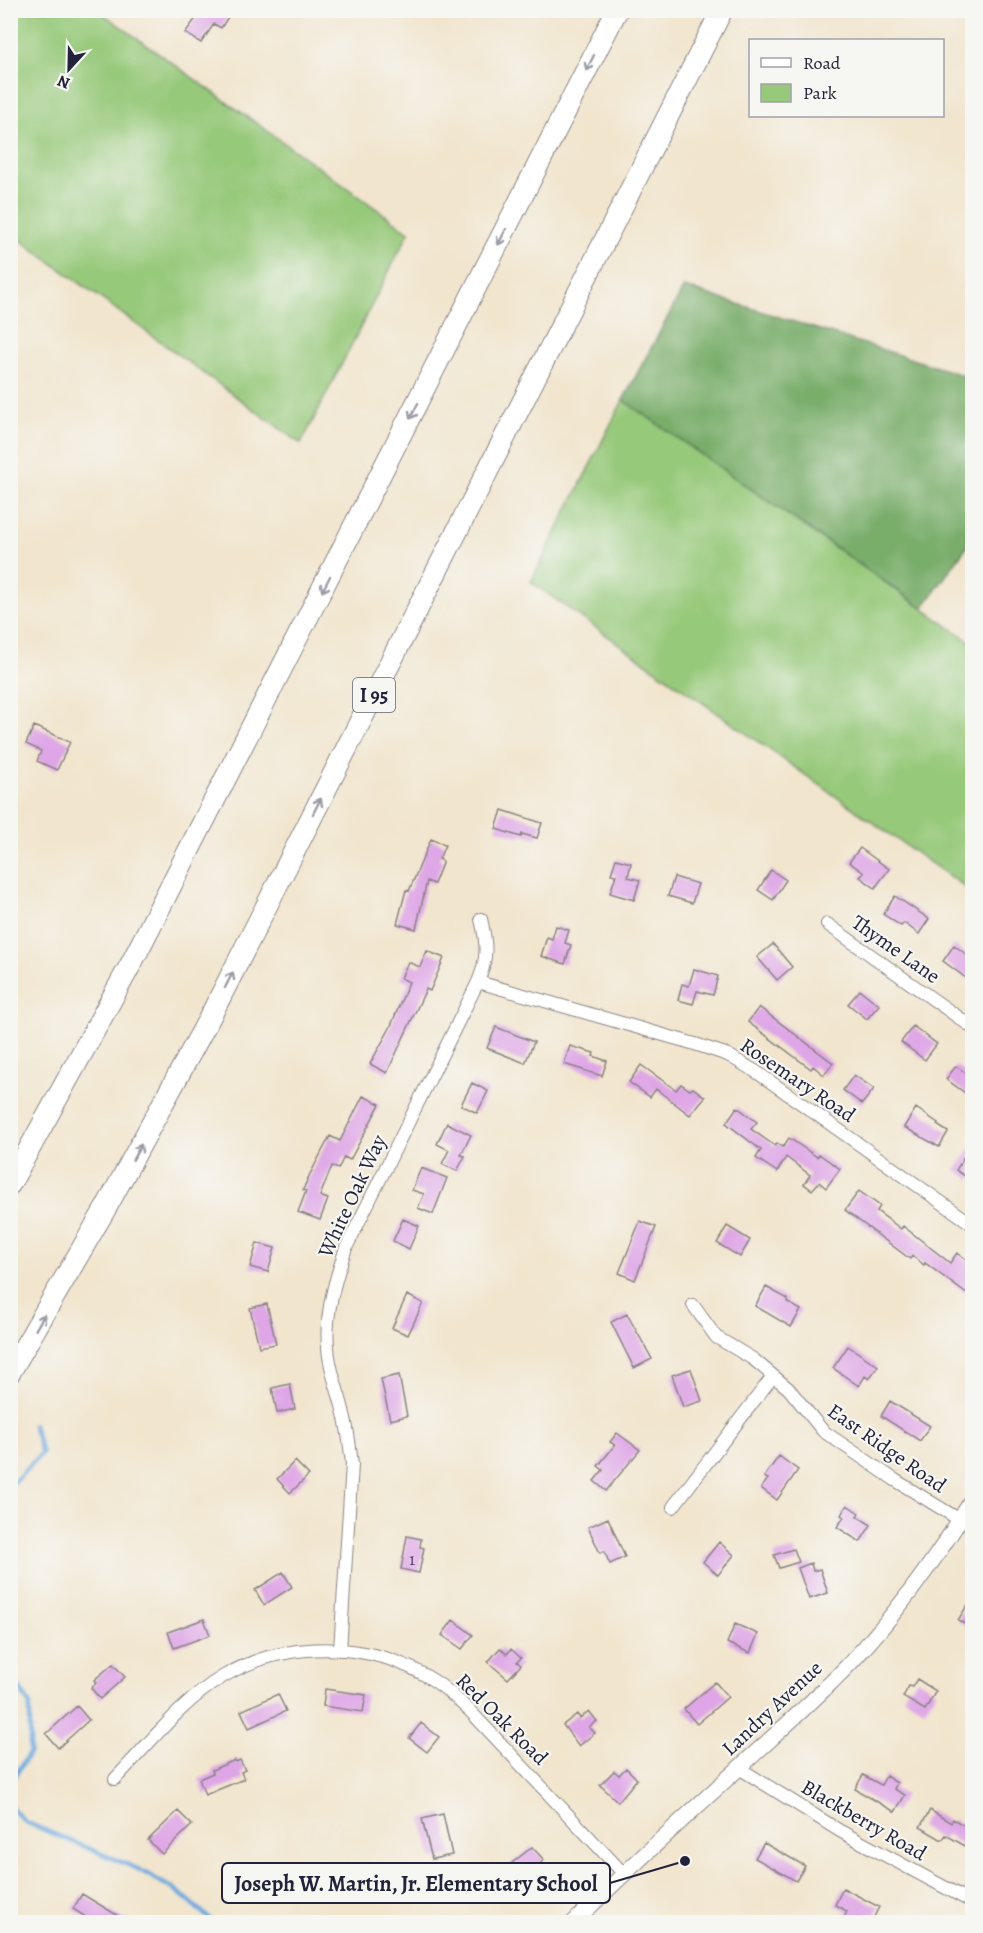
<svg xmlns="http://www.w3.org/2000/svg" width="983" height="1933" viewBox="0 0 983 1933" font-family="Alegreya,serif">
<rect width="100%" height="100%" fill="#f6f6f2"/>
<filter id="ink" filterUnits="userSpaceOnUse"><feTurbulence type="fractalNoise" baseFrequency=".0167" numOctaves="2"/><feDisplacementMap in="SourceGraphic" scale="12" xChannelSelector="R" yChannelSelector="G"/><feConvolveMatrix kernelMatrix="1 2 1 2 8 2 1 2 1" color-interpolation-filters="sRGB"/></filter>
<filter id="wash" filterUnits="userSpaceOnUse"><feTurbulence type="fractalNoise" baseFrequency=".008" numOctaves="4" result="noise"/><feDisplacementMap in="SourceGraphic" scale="24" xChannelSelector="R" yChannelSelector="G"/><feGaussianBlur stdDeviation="1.35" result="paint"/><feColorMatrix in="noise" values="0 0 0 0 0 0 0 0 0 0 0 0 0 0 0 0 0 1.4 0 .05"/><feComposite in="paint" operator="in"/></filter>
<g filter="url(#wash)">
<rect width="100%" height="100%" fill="#f1e5cd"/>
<path fill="#97c97a" stroke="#5c765a" stroke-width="1.5" d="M11,10L99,11L409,232L301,444L11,233Z
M623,400L972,643V892L531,582Z"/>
<path fill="#79ad6a" stroke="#4e6852" stroke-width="1.5" d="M684,287L972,378V539L923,608L623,400Z"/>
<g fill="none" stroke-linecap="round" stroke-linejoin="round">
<path stroke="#6daadf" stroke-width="4.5" d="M10,1486L42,1453L33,1425
M10,1673L30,1705V1752L10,1783
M10,1806L25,1822L138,1869L177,1891L213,1922"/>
</g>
<g id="blocks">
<path fill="#dea6e6" d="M202,10H219L228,17L221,28L214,24L201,43L185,33Z
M34,726L70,742L57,770L37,761L41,751L26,744Z
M502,810L542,823L537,838L522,834L521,837L496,829Z
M431,839L445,845L439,859L443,861L434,884L427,881L416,929L397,924L406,890L409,891Z
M860,848L889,869L875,888L860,877L864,873L849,862Z
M616,859L631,863L628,877L640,880L634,900L610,893L616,875L611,874Z
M771,870L786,880L773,900L758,890Z
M674,877L698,884L692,903L668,896Z
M895,896L929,919L919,934L904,923L901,926L883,914Z
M556,926L569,930L565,943L571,945L565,964L541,956L547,937L552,939Z
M773,944L792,967L777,980L757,957Z
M954,945L972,959V969L966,978L943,961Z
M427,951L444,958L430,991L426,989L387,1073L370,1064L390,1028L409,982L401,978L408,962L420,967Z
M694,969L718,976L713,995L697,991L693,1004L678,1000L682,984L689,986Z
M860,990L879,1005L867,1019L848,1004Z
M759,1007L833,1063L824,1075L813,1066L811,1069L748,1022Z
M913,1026L937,1044L925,1060L901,1042Z
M496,1027L534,1042L525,1063L487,1048Z
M570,1046L594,1053L593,1056L607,1061L602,1076L564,1064Z
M641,1065L676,1090L681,1084L690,1090L693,1088L705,1097L690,1115L656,1089L650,1097L629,1082Z
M956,1066L972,1078V1098L946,1079Z
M854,1075L874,1089L862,1104L843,1090Z
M472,1083L488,1091L477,1113L461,1105Z
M363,1096L380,1104L350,1160L344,1157L338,1169L332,1166L320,1196L328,1199L320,1220L298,1212L306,1191L303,1190L308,1178L330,1136L340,1141Z
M737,1107L757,1122L751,1129L775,1146L777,1143L783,1147L789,1138L817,1157L819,1154L840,1169L826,1188L819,1182L812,1190L804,1184L810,1175L786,1157L777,1172L756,1158L761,1150L726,1123Z
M916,1108L938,1123L937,1125L948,1132L939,1147L904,1127Z
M447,1123L471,1135L461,1155L465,1156L457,1171L442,1164L449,1150L437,1144Z
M972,1145V1181L956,1170Z
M421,1168L447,1178L433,1214L418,1208L424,1194L412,1190Z
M859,1191L880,1206L877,1211L901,1229L903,1226L950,1263L957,1253L972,1265V1298L925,1263L924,1265L912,1256L910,1259L845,1210Z
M403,1219L419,1226L409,1249L393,1241Z
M640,1221L656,1227L635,1280L619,1273Z
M727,1226L750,1240L740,1257L717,1243Z
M257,1243L275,1248L268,1272L250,1267Z
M766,1287L788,1299L787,1302L801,1310L791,1327L755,1306Z
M407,1295L423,1303L408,1335L392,1328Z
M267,1304L276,1344L259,1347L250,1308Z
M627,1314L652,1359L634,1368L611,1322Z
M848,1346L878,1366L869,1379L865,1376L859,1386L833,1368Z
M691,1369L702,1401L683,1407L672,1375Z
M399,1375L407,1416L390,1420L381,1379Z
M290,1384L295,1409L277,1413L272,1388Z
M890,1401L930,1426L920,1441L881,1416Z
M617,1433L640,1450L606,1491L594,1481L603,1470L598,1466L615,1445L610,1442Z
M779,1456L798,1470L777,1500L761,1488L768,1479L764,1477Z
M295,1461L309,1475L290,1493L277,1479Z
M847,1505L859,1513L857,1516L871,1525L860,1542L837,1527L844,1517L841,1515Z
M608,1518L625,1557L610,1564L604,1551L600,1553L588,1527Z
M407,1536L421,1539L420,1547L424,1548L419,1573L401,1569Z
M719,1542L734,1555L718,1575L703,1562Z
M794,1549L799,1562L779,1568L774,1555Z
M811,1563L813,1571L820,1569L828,1593L809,1599L798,1568Z
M283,1572L292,1587L264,1605L255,1590Z
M972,1598V1629L958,1620Z
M204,1619L210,1635L174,1648L168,1632Z
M453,1620L473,1635L462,1649L442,1635Z
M735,1624L758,1634L750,1653L727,1643Z
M500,1648L507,1654L511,1649L521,1658L517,1662L521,1665L508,1679L488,1662Z
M113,1664L125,1677L100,1699L91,1688L96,1683L94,1680Z
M917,1679L936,1691L925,1710L903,1697L909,1686L912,1687Z
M715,1682L728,1697L697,1724L684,1709Z
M325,1689L366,1695L363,1712L323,1706Z
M278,1694L286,1711L249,1728L241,1711Z
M77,1706L89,1720L58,1748L46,1734Z
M589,1711L597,1721L589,1727L595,1733L579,1746L563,1725L577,1714L580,1718Z
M421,1723L439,1737L427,1752L409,1738Z
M235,1760L236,1762L240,1760L245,1770L241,1772L244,1779L205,1795L199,1779L213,1773L212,1770Z
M626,1768L637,1779L618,1802L600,1785L614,1771L619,1775Z
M863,1775L881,1785L886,1776L897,1783L894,1789L905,1795L895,1812L855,1789Z
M930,1810L951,1823L953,1819L972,1830V1850L946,1835L942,1840L920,1827Z
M178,1811L192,1825L162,1854L148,1840Z
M443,1814L452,1855L432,1859L422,1819Z
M764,1843L805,1866L796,1881L755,1858Z
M532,1847L544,1860L535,1868L537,1870L515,1887L502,1871Z
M843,1888L879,1907L871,1923H866L858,1918L855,1923H842L847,1911L835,1905Z
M82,1894L130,1923H95L73,1909Z"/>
</g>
</g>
<g filter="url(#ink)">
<use href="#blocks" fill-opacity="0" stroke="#8a8484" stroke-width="1.5"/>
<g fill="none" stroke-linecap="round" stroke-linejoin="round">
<defs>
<path id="minor" d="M827,924L972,1027
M478,982L695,1044L728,1055L758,1073L972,1224
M693,1305L716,1337L753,1359L789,1389L823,1431L895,1480L960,1520
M673,1507L773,1376
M340,1650L352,1465C350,1446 348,1428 343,1410C338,1389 329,1369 328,1347C325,1313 335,1280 346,1248L478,982C488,958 487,944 481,919
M739,1768L840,1831L972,1902
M115,1779C148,1745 183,1700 224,1676C288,1639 373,1640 436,1682C448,1690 459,1701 470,1711L624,1874"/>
<path id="tertiary" d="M574,1922C628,1869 684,1818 740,1767C779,1731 820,1696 856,1657C900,1609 938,1556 972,1500"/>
<path id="motorway" d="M10,1184L132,962L617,10
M10,1372L107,1206L210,1017L722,10"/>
</defs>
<use href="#minor" stroke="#8a8484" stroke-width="14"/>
<use href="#tertiary" stroke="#8a8484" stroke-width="17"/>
<use href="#motorway" stroke="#8a8484" stroke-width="23"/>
<use href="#minor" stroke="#fff" stroke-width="12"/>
<use href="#tertiary" stroke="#fff" stroke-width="15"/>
<use href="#motorway" stroke="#fff" stroke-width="21"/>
</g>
<defs><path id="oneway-shaft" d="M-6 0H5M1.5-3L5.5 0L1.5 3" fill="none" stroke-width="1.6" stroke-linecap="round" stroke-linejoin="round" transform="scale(1.5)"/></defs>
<g stroke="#9c9ca7">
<use href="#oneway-shaft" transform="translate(590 63) rotate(117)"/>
<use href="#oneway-shaft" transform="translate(502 237) rotate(117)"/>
<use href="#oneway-shaft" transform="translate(414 411) rotate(117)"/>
<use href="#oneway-shaft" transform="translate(326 584) rotate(117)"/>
<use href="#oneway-shaft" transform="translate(317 806) rotate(-63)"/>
<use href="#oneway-shaft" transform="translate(229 980) rotate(-63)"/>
<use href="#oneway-shaft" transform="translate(137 1152) rotate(-61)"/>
<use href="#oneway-shaft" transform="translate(40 1322) rotate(-60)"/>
</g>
</g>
<g text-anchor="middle" stroke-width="4.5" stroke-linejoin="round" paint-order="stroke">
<g font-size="18" fill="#514366">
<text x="412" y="1565">1</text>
</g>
<rect fill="#f6f6f2" stroke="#626272" stroke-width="1.5" x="353" y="678" width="42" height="34" rx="4.5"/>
<g font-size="20" font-weight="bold" fill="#22223b">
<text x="374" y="702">I 95</text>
</g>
<g font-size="21" fill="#22223b" stroke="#f6f6f2">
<text transform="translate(896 949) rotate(35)" y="7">Thyme Lane</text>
<text transform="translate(798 1080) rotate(34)" y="7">Rosemary Road</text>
<text transform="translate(352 1196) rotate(-65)" y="7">White Oak Way</text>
<text transform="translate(887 1448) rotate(35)" y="7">East Ridge Road</text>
<text transform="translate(772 1708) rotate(-43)" y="7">Landry Avenue</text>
<text transform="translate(502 1719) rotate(45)" y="7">Red Oak Road</text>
<text transform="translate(864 1820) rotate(30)" y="7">Blackberry Road</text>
</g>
</g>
<path fill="none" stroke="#22223b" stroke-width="2" d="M685 1861L610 1883"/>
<circle fill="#22223b" stroke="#f6f6f2" stroke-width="2" cx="685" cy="1861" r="6"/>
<rect fill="#f6f6f2" stroke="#22223b" stroke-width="2" x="222" y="1863" width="388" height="40" rx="6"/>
<g font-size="22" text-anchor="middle" font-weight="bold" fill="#22223b">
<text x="416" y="1891">Joseph W. Martin, Jr. Elementary School</text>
</g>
<rect width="983" height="1933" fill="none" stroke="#f6f6f2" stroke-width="36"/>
<rect x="749" y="39" width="195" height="78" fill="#f6f6f2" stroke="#a1a1a9" stroke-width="1.5"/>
<rect x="761" y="58" width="30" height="9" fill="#ffffff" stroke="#a1a1a9" stroke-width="1.5"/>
<text x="803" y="69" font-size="18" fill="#22223b">Road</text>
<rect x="761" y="84" width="30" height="18" fill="#97c97a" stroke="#a1a1a9" stroke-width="1.5"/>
<text x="803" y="99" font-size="18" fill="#22223b">Park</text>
<g transform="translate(69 69) rotate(202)" stroke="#f6f6f2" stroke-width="4.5" paint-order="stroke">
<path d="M0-4.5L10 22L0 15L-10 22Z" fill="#22223b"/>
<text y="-9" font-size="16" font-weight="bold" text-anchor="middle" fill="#22223b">N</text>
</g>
</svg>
